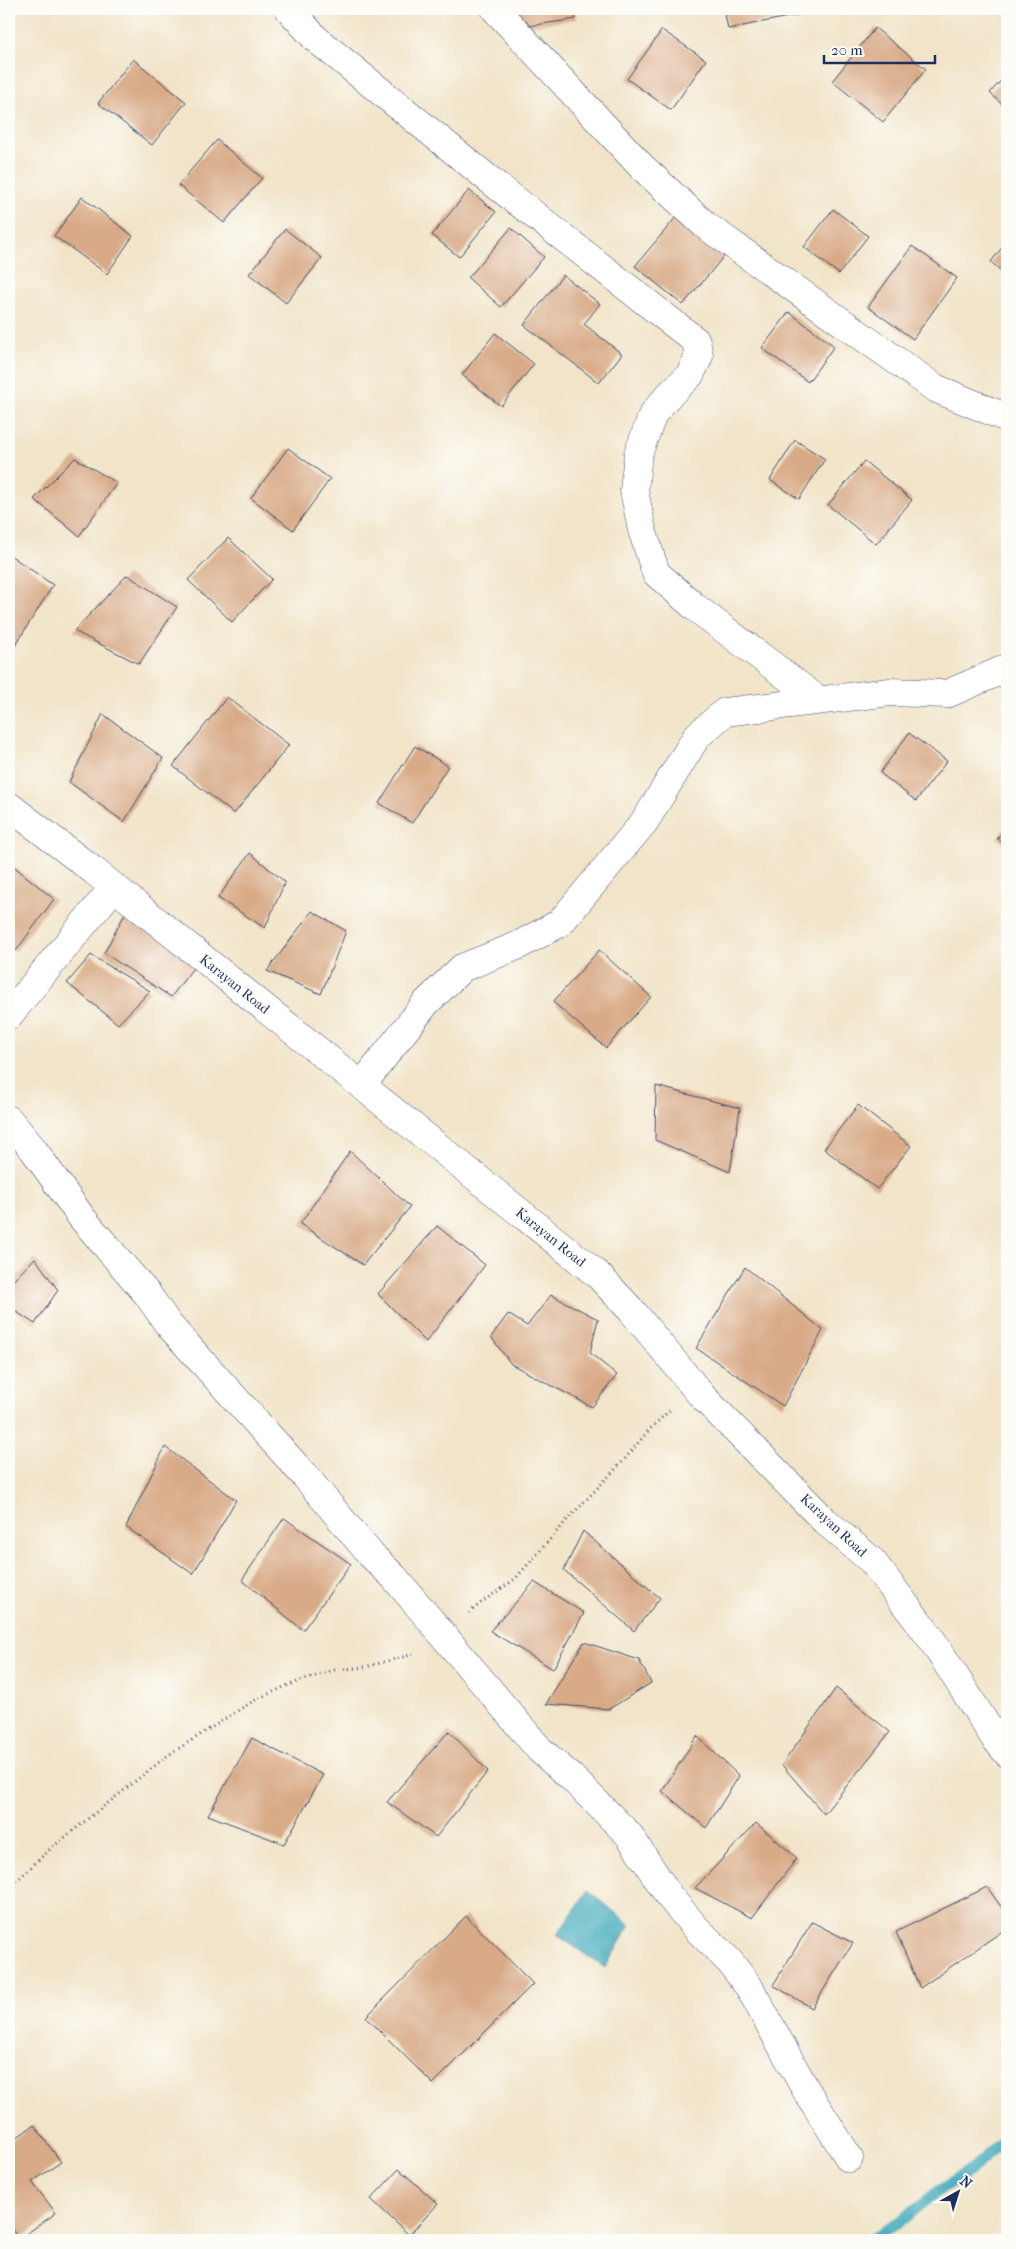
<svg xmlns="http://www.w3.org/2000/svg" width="1016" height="2249" viewBox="0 0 1016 2249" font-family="'IM FELL French Canon',serif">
<rect width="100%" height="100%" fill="#fdfcf7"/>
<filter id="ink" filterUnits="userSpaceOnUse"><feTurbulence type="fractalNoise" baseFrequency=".02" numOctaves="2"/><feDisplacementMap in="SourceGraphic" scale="10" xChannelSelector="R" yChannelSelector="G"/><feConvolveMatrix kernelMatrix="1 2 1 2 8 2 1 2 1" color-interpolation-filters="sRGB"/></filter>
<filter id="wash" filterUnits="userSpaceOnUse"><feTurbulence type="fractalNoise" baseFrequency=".0096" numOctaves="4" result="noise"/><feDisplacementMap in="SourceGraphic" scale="20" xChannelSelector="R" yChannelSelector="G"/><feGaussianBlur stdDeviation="1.12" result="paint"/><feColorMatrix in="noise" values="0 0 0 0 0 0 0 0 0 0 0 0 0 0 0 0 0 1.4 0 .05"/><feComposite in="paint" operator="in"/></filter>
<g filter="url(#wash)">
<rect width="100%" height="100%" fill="#f1e4c8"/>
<path fill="#3ca9bb" stroke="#2c6c8c" d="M588,1890L630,1925L605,1968L557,1935Z"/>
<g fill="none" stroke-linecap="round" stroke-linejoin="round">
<path stroke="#3ca9bb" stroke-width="11" d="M867,2240L897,2224L937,2192L967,2173L1007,2138"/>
</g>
<g id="blocks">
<path fill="#d8aa87" d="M518,9H574L576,19L521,27Z
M724,9H802L803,14L728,29Z
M875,28L926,69L883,122L832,81Z
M662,30L706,60L671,110L627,79Z
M133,59L186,102L152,145L98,103Z
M1007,74V109L990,93Z
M217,140L262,178L224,223L178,185Z
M469,190L496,212L459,257L432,235Z
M82,197L133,236L107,274L54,236Z
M833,209L868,236L839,274L804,247Z
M677,216L725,255L683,305L635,266Z
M511,228L544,257L501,307L468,278Z
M285,229L322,258L286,303L249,274Z
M1007,241V276L991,262Z
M912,246L957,278L913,339L868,307Z
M563,275L600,304L584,324L622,354L599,383L524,325Z
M789,312L834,346L808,382L762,348Z
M495,333L534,364L501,406L462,375Z
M795,440L825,459L799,499L770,480Z
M288,448L330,479L293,530L251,498Z
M75,458L117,483L79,536L34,499Z
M864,461L912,500L876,544L828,505Z
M228,538L272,579L232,622L188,580Z
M10,555L53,585L13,649L9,645Z
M127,575L177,607L139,664L74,631Z
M227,697L289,745L234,814L173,766Z
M103,714L163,758L124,822L69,782Z
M909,733L947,761L916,801L880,773Z
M415,746L448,766L412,823L379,803Z
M1007,826V847L997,838Z
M250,853L285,882L265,928L218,898Z
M11,864L54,899L16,951L9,948V868Z
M312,911L346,931L321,994L267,971Z
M126,912L196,964L171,997L104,953Z
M599,950L651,997L606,1048L553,1002Z
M91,955L150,991L118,1024L67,983Z
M656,1086L740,1108L730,1172L655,1140Z
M858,1105L911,1146L877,1189L824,1149Z
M350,1151L410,1207L363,1265L300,1224Z
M437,1226L485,1265L426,1342L378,1294Z
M35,1258L58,1290L35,1324L9,1307V1285Z
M745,1267L823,1330L783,1406L696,1348Z
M551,1295L598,1319L590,1353L617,1375L592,1407L511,1364L491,1337L508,1314L527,1326Z
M165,1447L236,1500L193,1574L126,1527Z
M284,1518L351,1564L303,1630L242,1580Z
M583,1531L660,1598L634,1631L564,1570Z
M534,1582L584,1613L553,1669L490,1631Z
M584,1642L639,1660L651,1683L609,1709L546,1704Z
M836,1688L890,1732L824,1814L782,1765Z
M449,1731L488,1771L436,1837L387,1802Z
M697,1736L739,1776L706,1828L662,1791Z
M252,1738L323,1775L284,1844L208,1815Z
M756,1823L797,1858L752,1918L695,1888Z
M987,1887L1007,1915V1928L920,1988L896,1932Z
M466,1916L533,1984L433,2084L366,2017Z
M812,1922L853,1943L812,2008L773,1985Z
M34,2125L61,2162L32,2182L56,2213L19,2239L9,2226V2143Z
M399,2169L438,2204L409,2235L371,2199Z"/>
</g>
</g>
<g filter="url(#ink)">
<use href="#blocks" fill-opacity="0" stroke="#3b4a6e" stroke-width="1"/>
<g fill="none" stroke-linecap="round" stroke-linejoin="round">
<defs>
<path id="minor" d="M289,9L316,39L491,181L696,341L699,356L690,375L669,395L653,414L638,454L634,490L642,530L656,573L696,608L817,699
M495,9L642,167L705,225L935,388L1007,418
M9,806L94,871L598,1275L632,1311L702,1396L825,1521L872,1561L930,1637L994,1737L1007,1753
M9,1015L114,887
M362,1085L426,1003L462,968L517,946L560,923L645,821L697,736L725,712L890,692L947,694L1007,668
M9,1120L33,1149L82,1218L148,1295L168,1324L305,1476L371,1555L394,1577L540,1750L571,1777L629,1835L669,1896L696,1928L730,1962L749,1987L806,2090L849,2158"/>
</defs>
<use href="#minor" stroke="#3b4a6e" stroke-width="29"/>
<path stroke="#3b4a6e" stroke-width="3" stroke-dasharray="1 4" stroke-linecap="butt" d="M469,1613L482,1602L515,1579L567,1520L624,1460L648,1431L671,1409
M9,1888L50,1849L167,1756L253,1701L286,1686L333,1670L365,1667L414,1654"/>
<use href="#minor" stroke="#fff" stroke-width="28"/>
</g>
</g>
<g text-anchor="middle" stroke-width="4" stroke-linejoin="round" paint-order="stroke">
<g font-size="14" fill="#1b2f5e" stroke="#fdfcf7">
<text transform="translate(235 984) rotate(39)" y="5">Karayan Road</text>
<text transform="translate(551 1237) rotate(39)" y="5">Karayan Road</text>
<text transform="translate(834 1525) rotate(43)" y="5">Karayan Road</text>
</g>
</g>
<rect width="1016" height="2249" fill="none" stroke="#fdfcf7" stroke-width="30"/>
<g transform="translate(958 2192) rotate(39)" stroke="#fdfcf7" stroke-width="4" paint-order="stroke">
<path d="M0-4L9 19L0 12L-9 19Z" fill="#1b2f5e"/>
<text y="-8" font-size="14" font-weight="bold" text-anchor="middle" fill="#1b2f5e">N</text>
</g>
<path d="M824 55v8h111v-8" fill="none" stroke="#1b2f5e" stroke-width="2.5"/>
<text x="831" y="55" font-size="15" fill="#1b2f5e" stroke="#fdfcf7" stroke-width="4" paint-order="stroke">20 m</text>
</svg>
